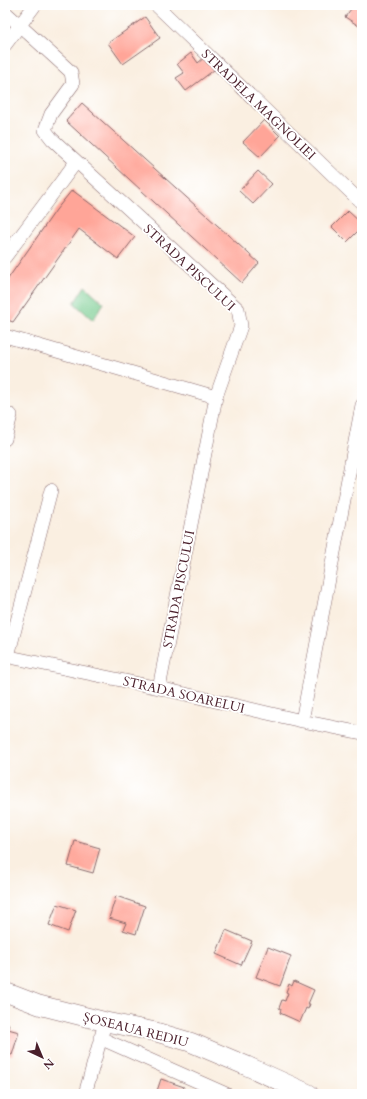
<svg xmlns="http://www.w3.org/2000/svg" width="367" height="1099" viewBox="0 0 367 1099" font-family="Cardo,serif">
<rect width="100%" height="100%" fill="#fff"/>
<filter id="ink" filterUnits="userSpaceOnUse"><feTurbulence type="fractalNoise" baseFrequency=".025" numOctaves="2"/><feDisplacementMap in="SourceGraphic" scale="8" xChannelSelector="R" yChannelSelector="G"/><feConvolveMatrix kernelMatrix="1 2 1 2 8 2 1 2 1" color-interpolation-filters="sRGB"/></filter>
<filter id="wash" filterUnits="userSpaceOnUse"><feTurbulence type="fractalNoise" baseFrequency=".012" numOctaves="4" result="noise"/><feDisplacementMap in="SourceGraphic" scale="16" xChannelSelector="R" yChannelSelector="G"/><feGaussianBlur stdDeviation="0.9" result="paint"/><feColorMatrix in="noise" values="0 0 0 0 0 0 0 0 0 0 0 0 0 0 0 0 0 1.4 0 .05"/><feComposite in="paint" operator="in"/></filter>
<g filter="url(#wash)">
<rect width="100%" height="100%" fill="#faefe1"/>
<path fill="#75ca8d" stroke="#60745c" d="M85,286L104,303L93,320L74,303Z"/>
<g id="blocks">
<path fill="#ffa598" d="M354,5H362V28L345,17Z
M145,17L160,38L123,64L108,43Z
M191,53L198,63L205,57L214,70L186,91L176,78L184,73L177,64Z
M82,103L259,263L242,283L66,121Z
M264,120L280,136L260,157L243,142Z
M258,171L272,184L253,204L239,191Z
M72,190L135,237L118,259L79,229L13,322L5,319V283L56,210Z
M348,211L362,224V227L347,242L332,227Z
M75,841L100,848L93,873L68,866Z
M116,896L145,906L136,934L123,930L126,923L109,918Z
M57,904L76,910L68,932L49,925Z
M226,930L252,941L241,965L216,954Z
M268,947L291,956L280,986L256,977Z
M294,981L314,990L308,1004H310L308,1009L306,1008L300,1022L280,1013L281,1009L279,1008L282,1000L285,1001L288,993L286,992L289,984L292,986Z
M5,1022L9,1024L8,1029L19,1032L12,1055L5,1053Z
M161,1079L184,1087L181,1094H156Z
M184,1090L197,1094H183Z"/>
</g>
</g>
<g filter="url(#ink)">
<use href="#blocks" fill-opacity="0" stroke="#88686b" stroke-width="1"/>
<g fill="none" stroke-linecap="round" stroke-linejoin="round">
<defs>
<path id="minor" d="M156,5L362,203
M5,12L71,72L73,84L51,114L45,130L52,139L238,309L241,326L216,397L5,336
M5,45L35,5
M5,257L76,162
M5,439L11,415
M5,656L159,688L302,721L362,733
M8,656L51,490
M159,688L216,397
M302,721L362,405
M100,1038L226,1094
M85,1094L103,1030"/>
<path id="secondary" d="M5,992L39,1005L106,1022L156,1032L190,1042L247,1066L309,1094"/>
</defs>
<use href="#minor" stroke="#88686b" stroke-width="14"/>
<use href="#secondary" stroke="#88686b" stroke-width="20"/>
<use href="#minor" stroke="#fff" stroke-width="13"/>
<use href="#secondary" stroke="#fff" stroke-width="19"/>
</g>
</g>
<g text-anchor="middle" stroke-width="3.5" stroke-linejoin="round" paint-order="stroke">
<g font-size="13" fill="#4a1f2b" stroke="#fff">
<text transform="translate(259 104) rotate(44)" y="5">STRADELA MAGNOLIEI</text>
<text transform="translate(190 267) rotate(43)" y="5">STRADA PISCULUI</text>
<text transform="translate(178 589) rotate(-79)" y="5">STRADA PISCULUI</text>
<text transform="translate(184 694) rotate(13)" y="5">STRADA SOARELUI</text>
<text transform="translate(136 1029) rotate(14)" y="5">ȘOSEAUA REDIU</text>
</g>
</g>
<rect width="367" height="1099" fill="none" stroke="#fff" stroke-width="20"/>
<g transform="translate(42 1057) rotate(136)" stroke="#ffffff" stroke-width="3" paint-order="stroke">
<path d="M0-3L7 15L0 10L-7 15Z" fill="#4a1f2b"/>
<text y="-6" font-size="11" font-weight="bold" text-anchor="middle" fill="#4a1f2b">N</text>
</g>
</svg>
